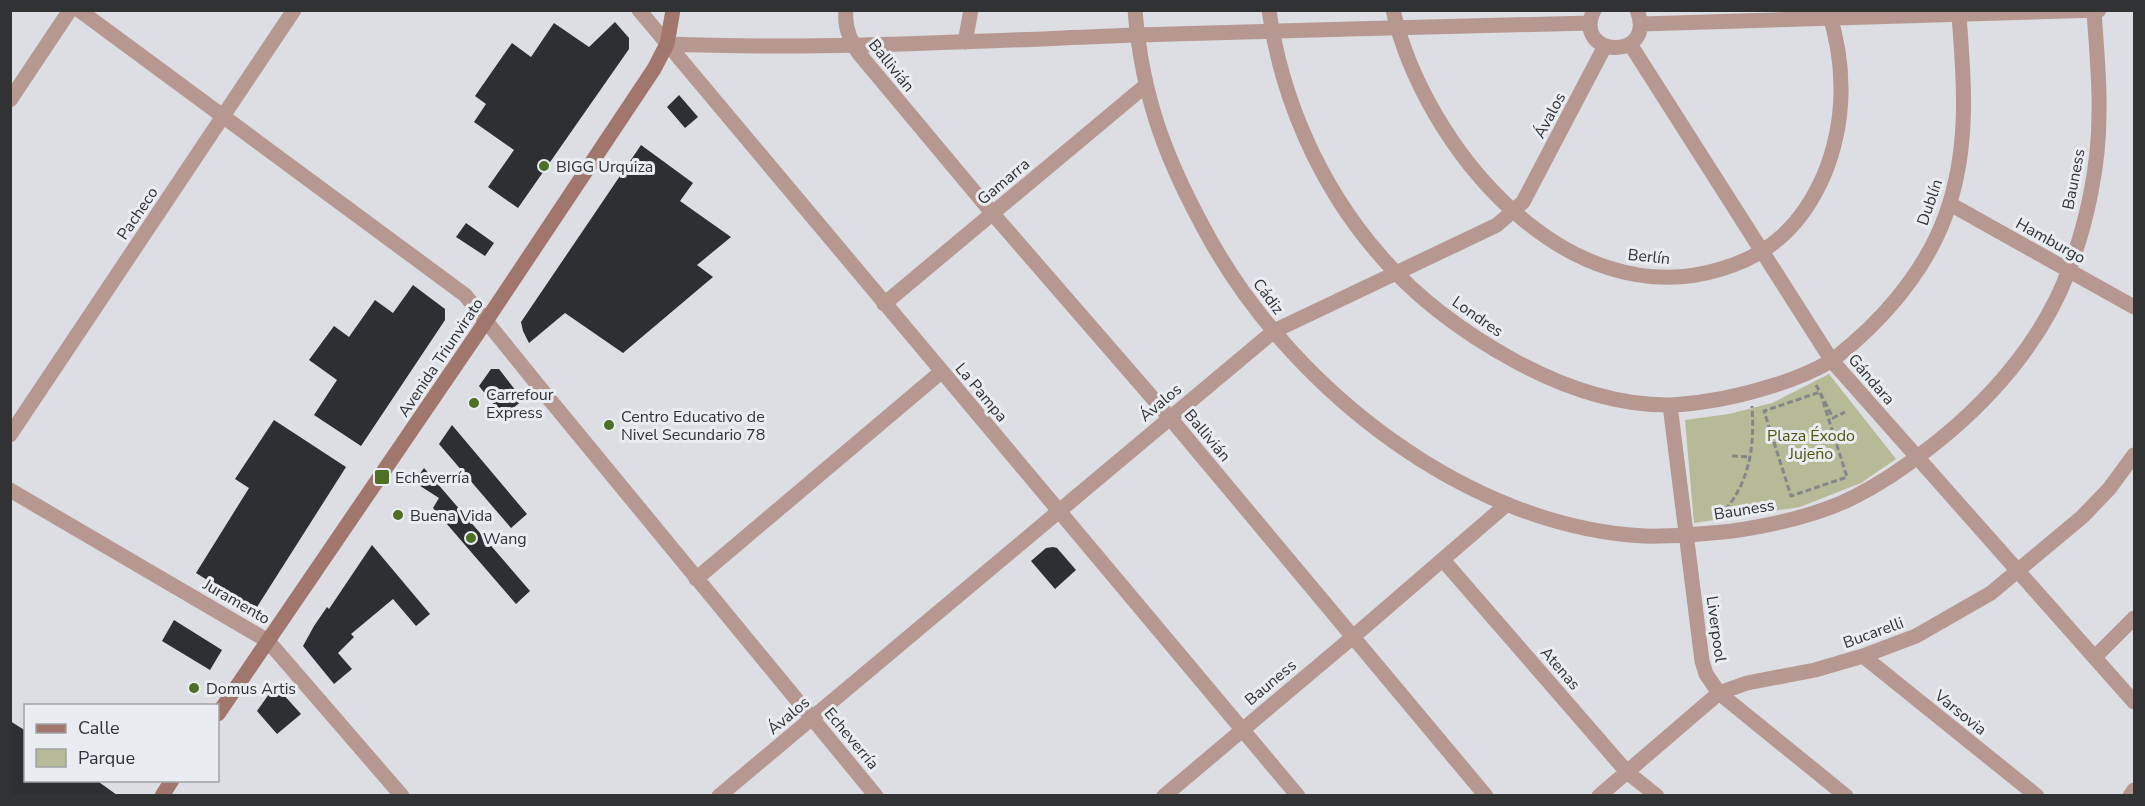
<svg xmlns="http://www.w3.org/2000/svg" width="2145" height="806" viewBox="0 0 2145 806" font-family="'Nunito Sans',sans-serif">
<rect width="100%" height="100%" fill="#dcdee3"/>
<path fill="#b7ba96" d="M1829,374L1896,459L1861,483L1800,507L1694,523L1685,420L1729,414L1772,403Z"/>
<path fill="#2d2f32" d="M615,22L629,38V49L518,208L488,187L514,150L474,122L486,104L475,96L512,43L531,57L554,23L589,47Z
M679,95L698,117L685,128L667,107Z
M641,145L693,183L680,201L731,237L697,265L713,277L623,353L565,313L529,343L523,331L521,322Z
M466,223L494,243L485,256L456,237Z
M413,285L445,309V320L361,446L314,415L337,380L309,360L334,326L349,337L375,300L393,313Z
M491,369H499L523,400L503,416L479,386Z
M274,420L346,467L257,607L254,605L252,608L196,573L249,488L235,479Z
M452,425L527,514L511,528L439,444Z
M424,468L530,591L516,604L433,508L439,498L414,482Z
M372,545L430,614L416,626L393,599L351,634L354,637L338,653L352,669L334,684L303,646L314,626L327,607L329,609Z
M1053,547L1057,548L1076,570L1055,589L1031,561L1046,548Z
M174,620L222,650L210,670L162,641Z
M282,693L301,714L277,734L257,711L269,694Z
M10,721L26,731V780H96L117,795H10Z"/>
<g fill="none" stroke-linecap="round" stroke-linejoin="round">
<path stroke="#85868a" stroke-width="3" stroke-dasharray="6 3" stroke-linecap="butt" d="M1816,385L1820,392L1847,477L1791,496L1764,411L1820,392L1833,418L1845,412
M1732,456L1750,457
M1719,516C1749,487 1755,448 1752,406"/>
<path stroke="#b69891" stroke-width="15" d="M79,10L465,295L541,389L876,796
M846,10C844,28 850,42 861,56L993,214L1170,418L1486,796
M1135,10C1142,100 1168,165 1212,243C1296,391 1469,527 1644,536C1673,537 1703,534 1732,531C1773,525 1817,516 1854,497C1880,484 1905,467 1928,449C1988,403 2042,342 2069,270C2087,222 2099,166 2099,114C2100,80 2096,45 2094,10
M1269,10C1281,98 1320,186 1378,253C1416,298 1464,333 1515,361C1563,387 1617,406 1672,405C1707,403 1741,396 1775,385C1794,379 1812,372 1829,362C1837,358 1844,350 1852,344C1895,307 1934,257 1950,202C1969,141 1964,78 1959,16
M1393,10C1424,146 1566,317 1721,269C1772,254 1803,223 1824,175C1846,122 1846,64 1828,10
M965,42L971,10
M1630,44L1832,361L2134,702
M10,100L70,10
M1950,204L2134,307
M884,304L1145,86
M1670,405L1702,661L1706,674L1719,693L1846,796
M10,435L294,10
M10,490L268,641L402,796
M1443,560L1627,772L1657,796
M696,579L941,372
M1863,656L2037,796
M2095,657L2134,618
M719,796L1274,331L1497,225L1523,202L1605,46
M1164,796L1354,636L1507,504
M1599,796L1719,693L1747,683L1815,670L1863,656L1916,636L1991,593L2082,517L2109,489L2134,455
M2130,796L2134,790"/>
<path stroke="#b69891" stroke-width="15" d="M639,10L1298,796
M1594,10C1571,58 1658,62 1637,10
M1641,24L2099,10
M667,44C823,50 980,41 1136,35C1287,30 1439,27 1590,23"/>
<path stroke="#a1766c" stroke-width="15" d="M218,714L486,321L654,69L667,44L673,10
M162,796L172,780"/>
</g>
<g fill="#4e6f26" stroke="#e9ecf0" stroke-width="2">
<circle cx="544" cy="166" r="6"/>
<circle cx="474" cy="403" r="6"/>
<circle cx="609" cy="425" r="6"/>
<rect x="374" y="469" width="16" height="16" rx="3"/>
<circle cx="398" cy="515" r="6"/>
<circle cx="471" cy="538" r="6"/>
<circle cx="194" cy="688" r="6"/>
</g>
<g text-anchor="middle" stroke-width="6" stroke-linejoin="round" paint-order="stroke">
<g font-size="16" fill="#313234" stroke="#e9ecf0">
<text transform="translate(892 65) rotate(51)" y="6">Ballivián</text>
<text transform="translate(1549 115) rotate(-62)" y="6">Ávalos</text>
<text transform="translate(2073 179) rotate(-79)" y="6">Bauness</text>
<text transform="translate(1003 181) rotate(-40)" y="6">Gamarra</text>
<text transform="translate(1929 202) rotate(-71)" y="6">Dublín</text>
<text transform="translate(137 213) rotate(-56)" y="6">Pacheco</text>
<text transform="translate(2051 240) rotate(29)" y="6">Hamburgo</text>
<text transform="translate(1649 256) rotate(6)" y="6">Berlín</text>
<text transform="translate(1269 296) rotate(53)" y="6">Cádiz</text>
<text transform="translate(1478 316) rotate(35)" y="6">Londres</text>
<text transform="translate(440 357) rotate(-56)" y="6">Avenida Triunvirato</text>
<text transform="translate(1872 379) rotate(49)" y="6">Gándara</text>
<text transform="translate(982 392) rotate(50)" y="6">La Pampa</text>
<text transform="translate(1160 402) rotate(-40)" y="6">Ávalos</text>
<text transform="translate(1208 435) rotate(50)" y="6">Ballivián</text>
<text transform="translate(1744 509) rotate(-9)" y="6">Bauness</text>
<text transform="translate(237 601) rotate(30)" y="6">Juramento</text>
<text transform="translate(1717 629) rotate(82)" y="6">Liverpool</text>
<text transform="translate(1873 632) rotate(-20)" y="6">Bucarelli</text>
<text transform="translate(1561 668) rotate(49)" y="6">Atenas</text>
<text transform="translate(1270 682) rotate(-40)" y="6">Bauness</text>
<text transform="translate(1961 712) rotate(39)" y="6">Varsovia</text>
<text transform="translate(788 715) rotate(-40)" y="6">Ávalos</text>
<text transform="translate(852 738) rotate(50)" y="6">Echeverría</text>
</g>
<g font-size="16" fill="#313234" stroke="#e9ecf0" text-anchor="start">
<text x="556" y="172">BIGG Urquiza</text>
<text x="486" y="400">Carrefour<tspan x="486" dy="18">Express</tspan></text>
<text x="621" y="422">Centro Educativo de<tspan x="621" dy="18">Nivel Secundario 78</tspan></text>
<text x="395" y="483">Echeverría</text>
<text x="410" y="521">Buena Vida</text>
<text x="483" y="544">Wang</text>
<text x="206" y="694">Domus Artis</text>
</g>
<g font-size="16" fill="#50530a" stroke="#e9ecf0">
<text x="1811" y="441">Plaza Éxodo<tspan x="1811" dy="18">Jujeño</tspan></text>
</g>
</g>
<rect width="2145" height="806" fill="none" stroke="#313234" stroke-width="24"/>
<rect x="24" y="704" width="195" height="78" fill="#e9ecf0" stroke="#9fa2a5" stroke-width="1.5"/>
<rect x="36" y="724" width="30" height="9" fill="#a1766c" stroke="#9fa2a5" stroke-width="1.5"/>
<text x="78" y="734" font-size="18" fill="#313234">Calle</text>
<rect x="36" y="749" width="30" height="18" fill="#b7ba96" stroke="#9fa2a5" stroke-width="1.5"/>
<text x="78" y="764" font-size="18" fill="#313234">Parque</text>
</svg>
